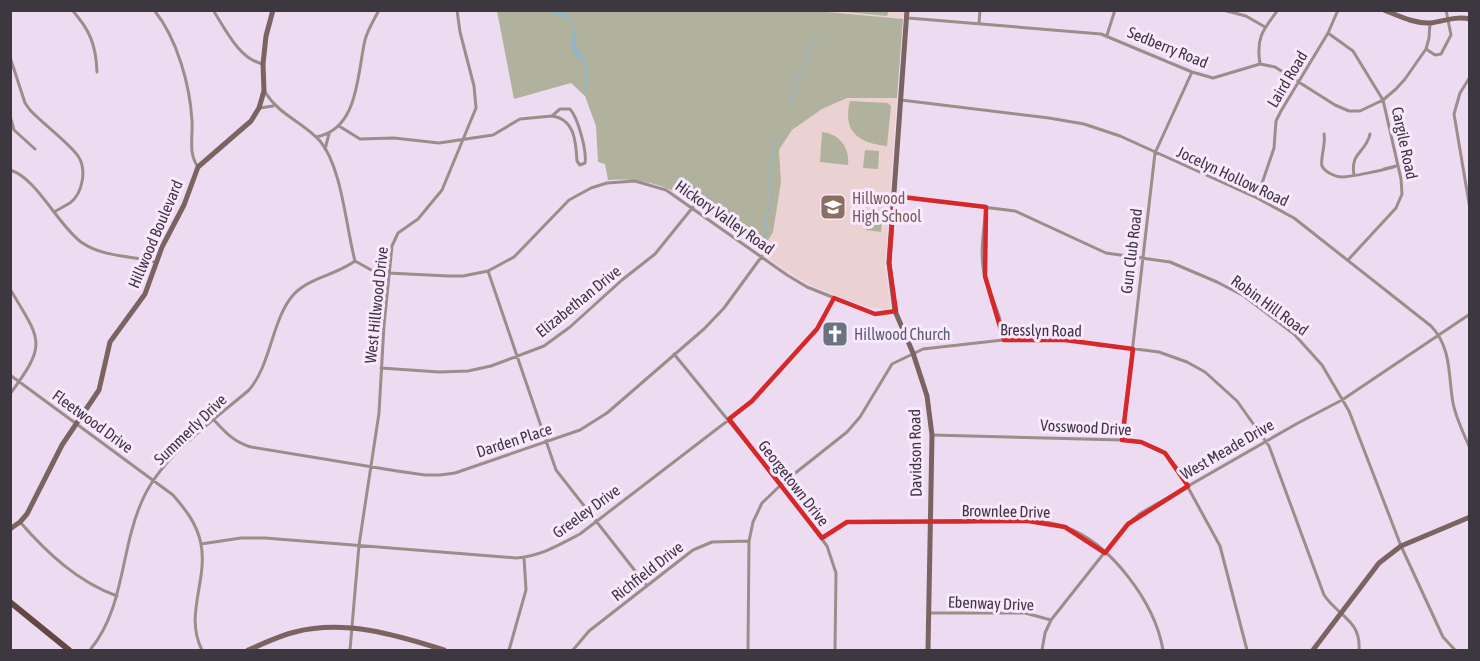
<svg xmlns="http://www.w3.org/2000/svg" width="1480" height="661" viewBox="0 0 1480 661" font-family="'Asap Condensed',sans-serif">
<rect width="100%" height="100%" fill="#ecdbf1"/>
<path fill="#ebd1d2" d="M829,10L904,11L903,19L828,13Z
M847,98H897L885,267L891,307L888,309L867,307L814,287L786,271L761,252L765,246L781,182L779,150L792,130L822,109Z"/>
<path fill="#b0b29d" d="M806,10L903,19L897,98H847L822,109L792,130L779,150L781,182L773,232L761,252C712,216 674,174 608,180L605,164L598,162L596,126L585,96L571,83L514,99L497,11Z
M836,11V10L889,11L887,16Z
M850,101L888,103L891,106L887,146C860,143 842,133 850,101Z
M822,132C839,134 850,147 848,165L820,162Z
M865,150L879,151L878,169L863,168Z
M868,211L883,213L881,232L866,230Z"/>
<path fill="#94b5c8" d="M551,11C572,10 575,26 576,43C576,50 584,54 586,63C589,74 586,85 587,96L585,88L586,65C582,59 575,56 572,51C569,45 576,33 571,23C566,15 556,17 551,11Z"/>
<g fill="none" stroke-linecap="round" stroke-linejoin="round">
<path stroke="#94b5c8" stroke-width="1.5" d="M788,105L797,88V77L805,70L808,51L817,35
M762,246L767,231V214L772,201L769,169L777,140"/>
<path stroke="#9d8c8a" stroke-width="3" d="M72,10C90,30 96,45 97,72
M154,10C177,38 190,85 192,121C193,137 188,153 198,167
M213,10C226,30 239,59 263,64
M1223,10L1246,16L1265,27
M908,18L1101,34L1192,72L1213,78L1260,64L1275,67L1335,105L1349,111H1360L1383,100L1396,89L1405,79L1426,49L1429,38L1430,23
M979,23L980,10
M1328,33L1353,51L1383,100L1401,179L1402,194L1396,208L1348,260
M1107,35L1115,10
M1426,49L1435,55L1441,54L1451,35L1446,10
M10,57L25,103L30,110C42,123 69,143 78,156C87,169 83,193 70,203C65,206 59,209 54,212
M1260,64C1256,38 1262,31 1278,10
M1470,77L1460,93L1454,114L1470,209
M265,92C280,116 302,121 320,141C342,167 346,228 355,261L373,271L388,273L448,276H463L488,271L514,257L569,200L591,188L607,183L635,181L666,190L787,275L807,287L875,314L895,311
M901,100L1049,118L1084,124L1120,136L1257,198L1294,218L1431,326C1452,348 1448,375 1453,403C1456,418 1463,433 1470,448
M260,108L273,106
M560,109H570C578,118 587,151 585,163L580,165L577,161C576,143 575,119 552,116Z
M10,116L14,130L35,149
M339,126L360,139L394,138L439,143L493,135L520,119L552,116
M1324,134C1326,143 1320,160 1322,166C1325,172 1335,177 1342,177C1349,177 1391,169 1396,166
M316,137C359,129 357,74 365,40C368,29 374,20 379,10
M325,149L329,134
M1384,169L1396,166
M10,170C37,178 57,224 81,242C104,258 130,255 156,262
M1354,175C1350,152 1366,153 1370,134
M894,196L1015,211L1106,253L1170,262L1217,282L1244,296L1294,334L1322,365L1349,411L1401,546L1443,637L1455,650
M1257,198L1274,148L1276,121L1281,111L1328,33L1338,10
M986,207C984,230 979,255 985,277C992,301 1001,314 1004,340
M488,271L556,470L647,586
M10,289C41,341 48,343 10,394
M674,354L781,485L827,546L836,573L835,650
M381,368L439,372L468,371L491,366L544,346L570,327L622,280L655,254L693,207
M10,375L173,495C186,510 197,524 201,544C208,581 184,615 202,650
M214,420C225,432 234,442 251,447L397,471L425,475H440L455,473L580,430L607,413L704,329L724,308L762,256
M932,435L1122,440L1141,442L1160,450L1165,453L1178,469L1220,546L1247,650
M1122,440L1155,153L1192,72
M20,522C47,553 78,582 117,596
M822,538L847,522C885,520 923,522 961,522C992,522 1036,516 1065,527C1111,543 1155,603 1163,650
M201,544L241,538H265L516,558C541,556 559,545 580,534L752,402L817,329L834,298
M929,613H1025L1051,620
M90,650C125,608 120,550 142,501C161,456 213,421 249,390C271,365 272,318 294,294C311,277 336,275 355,261
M350,650L359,545L379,413L384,325L392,246L398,233L418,219L442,190L476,108L474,86L460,32L457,10
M509,650L526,590L524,557
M573,650L589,631L693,550L712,542L749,541
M748,650L749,541L753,522L762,503L784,482L847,432L860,417L892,364L923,349L1003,340H1065L1159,352L1187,362L1205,372L1237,401L1269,446L1324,595C1339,617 1361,620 1359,650
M1042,650L1045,633L1051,620L1116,538L1128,524L1141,513L1298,423L1342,400L1470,314"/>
<path stroke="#7a6360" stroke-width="5" d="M907,10L889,263L895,311L913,353L927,396L932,435L928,650
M1384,10C1399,16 1415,24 1431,23C1444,21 1456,16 1470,19
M10,529L20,522L27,514L62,445L99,390L110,342L145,294L162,247L184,205L198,167L251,121L259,108L264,91L263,64L266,36L273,10
M248,650C263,644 278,636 295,632C344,619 397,635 444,650
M1313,650L1379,563L1401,546L1470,517"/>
<path stroke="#624743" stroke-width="6" d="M10,602L69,650"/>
</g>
<path fill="none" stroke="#d62828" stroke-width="4.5" stroke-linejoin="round" d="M894,196L986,207L985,276L1004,340H1065L1133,349L1122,440L1141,442L1165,453L1188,486L1128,524L1105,553L1065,527L1028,521L847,522L822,538L729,419L752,401L817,329L834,298L875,314L896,311L889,263Z"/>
<defs>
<symbol id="school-square" viewBox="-11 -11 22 22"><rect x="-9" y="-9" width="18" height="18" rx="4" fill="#8d6e63" stroke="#fae8ff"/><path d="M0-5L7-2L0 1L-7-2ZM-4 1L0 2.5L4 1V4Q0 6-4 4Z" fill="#fff"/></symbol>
<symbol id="church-square" viewBox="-11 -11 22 22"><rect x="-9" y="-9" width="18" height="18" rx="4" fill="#6b7280" stroke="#fae8ff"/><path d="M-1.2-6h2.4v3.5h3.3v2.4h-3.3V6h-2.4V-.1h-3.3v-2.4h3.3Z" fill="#fff"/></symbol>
</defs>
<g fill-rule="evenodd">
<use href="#school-square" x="818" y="192" width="30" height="30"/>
<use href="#church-square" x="820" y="319" width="30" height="30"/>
</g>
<g text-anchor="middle" stroke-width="6" stroke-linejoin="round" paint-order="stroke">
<g font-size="16" fill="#3d373f" stroke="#fae8ff">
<text transform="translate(1168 47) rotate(22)" y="6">Sedberry Road</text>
<text transform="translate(1287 79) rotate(-59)" y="6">Laird Road</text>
<text transform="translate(1405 143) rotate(78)" y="6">Cargile Road</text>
<text transform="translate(1233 176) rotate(25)" y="6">Jocelyn Hollow Road</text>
<text transform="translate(725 217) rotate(35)" y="6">Hickory Valley Road</text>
<text transform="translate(155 234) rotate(-67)" y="6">Hillwood Boulevard</text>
<text transform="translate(1131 251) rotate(-83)" y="6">Gun Club Road</text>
<text transform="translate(578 301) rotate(-39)" y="6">Elizabethan Drive</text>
<text transform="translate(376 305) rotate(-84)" y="6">West Hillwood Drive</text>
<text transform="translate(1270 305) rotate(36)" y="6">Robin Hill Road</text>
<text transform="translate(1041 330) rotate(1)" y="6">Bresslyn Road</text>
<text transform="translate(93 421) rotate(36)" y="6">Fleetwood Drive</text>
<text transform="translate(1086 427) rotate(3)" y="6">Vosswood Drive</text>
<text transform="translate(190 429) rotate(-44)" y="6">Summerly Drive</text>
<text transform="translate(514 440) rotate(-18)" y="6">Darden Place</text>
<text transform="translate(1227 449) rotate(-30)" y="6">West Meade Drive</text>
<text transform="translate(915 453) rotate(-91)" y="6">Davidson Road</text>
<text transform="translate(794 483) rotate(52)" y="6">Georgetown Drive</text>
<text transform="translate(586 511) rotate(-36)" y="6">Greeley Drive</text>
<text transform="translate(1006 511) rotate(1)" y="6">Brownlee Drive</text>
<text transform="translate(647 571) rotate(-38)" y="6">Richfield Drive</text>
<text transform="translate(991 603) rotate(2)" y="6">Ebenway Drive</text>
</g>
<g font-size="16" fill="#785e54" stroke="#fae8ff" text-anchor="start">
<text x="852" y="204">Hillwood<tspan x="852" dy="18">High School</tspan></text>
</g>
<g font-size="16" fill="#5b616d" stroke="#fae8ff" text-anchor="start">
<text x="854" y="340">Hillwood Church</text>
</g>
</g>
<rect width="1480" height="661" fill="none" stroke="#3d373f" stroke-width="24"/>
</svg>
